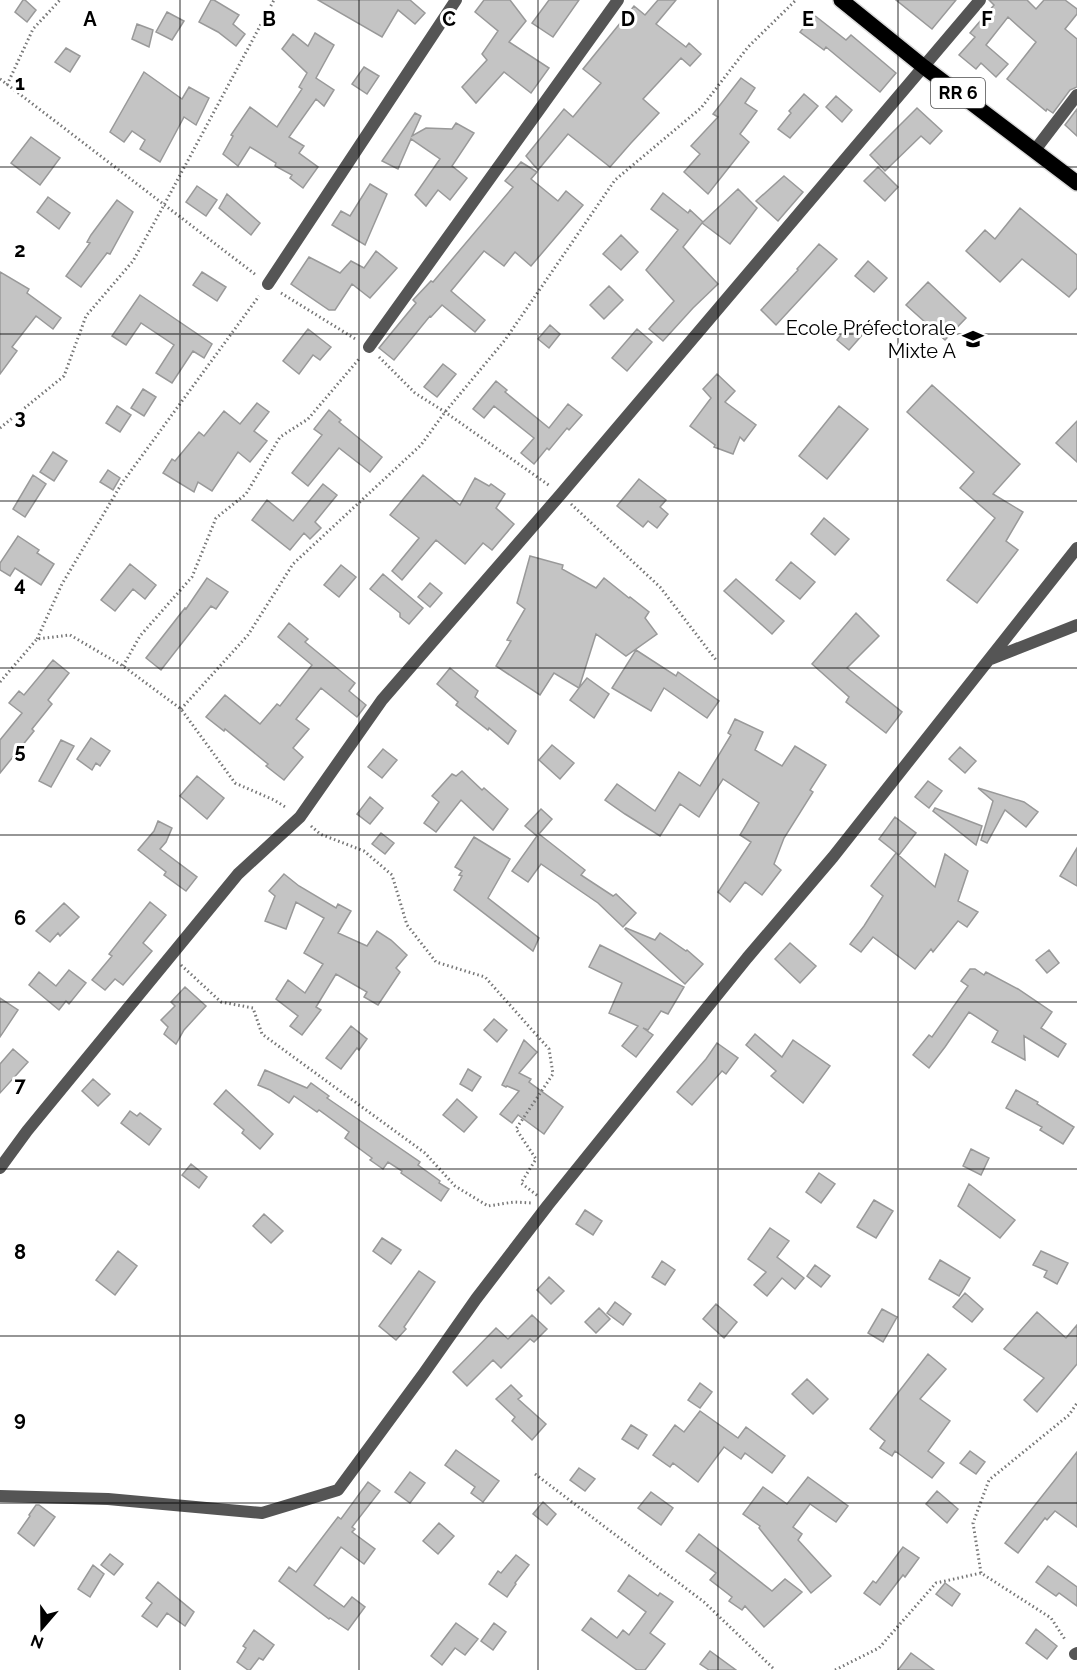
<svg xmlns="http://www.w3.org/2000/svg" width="1077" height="1670" viewBox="0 0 1077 1670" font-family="Raleway,sans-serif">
<rect width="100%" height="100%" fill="#fff"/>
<path fill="#c4c4c4" stroke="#999" stroke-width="1.5" d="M23,0H25L36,10L27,22L15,12Z
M211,0H214L239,15L233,24L245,34L236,46L218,32L199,22Z
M318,0H410L425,13L415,24L398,10L382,37Z
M484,0H510L526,21L509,42L549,68L531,93L504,72L476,103L462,87L487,60L482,54L498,31L475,12Z
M549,0H579L553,37L532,23Z
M658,0H676L656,24L686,47L689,43L701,54L690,66L681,58L643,99L659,113L631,143L610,167L568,134L538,170L526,156L564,109L573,117L601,83L583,69L634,6L645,15Z
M896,0H956L932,29Z
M989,0H1027L1036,9L1044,0H1065L1077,9V14L1065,29L1077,39V87L1070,90L1053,113L1047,109L1046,111L1007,79L1036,42L1008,17L986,45L1008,64L996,77L981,63L976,69L959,55L975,37L970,33L994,5Z
M167,12L184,21L172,40L156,32Z
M814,15L846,40L851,35L896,73L880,92L826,47L824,50L800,32Z
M137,24L153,30L149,47L132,39Z
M315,33L334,45L316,78L334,90L324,106L316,99L289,137L304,146L299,153L318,167L303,188L290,178L292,175L275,166L276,163L250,147L238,166L223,154L233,136L231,135L250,107L277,127L302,89L299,87L307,73L282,49L293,34L308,46Z
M66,48L80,56L70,72L55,62Z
M364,67L379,76L367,94L352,84Z
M144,72L182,99L189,87L209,98L196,125L184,117L160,162L140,149L145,140L132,131L124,142L110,132Z
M741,78L755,88L745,103L757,111L740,134L749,142L708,194L684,172L700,154L691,146L718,117L713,114Z
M804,94L818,106L790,138L778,129L791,113L789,111Z
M836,96L852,110L842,122L826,107Z
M917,108L942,131L930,144L921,136L885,171L870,155Z
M1077,109V136L1065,125Z
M415,113L421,116L412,136L426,128L452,129L456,123L474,133L452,166L467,178L450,200L438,190L426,206L415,195L440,159L411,139L398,169L382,161Z
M31,137L60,158L40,185L11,163Z
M521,162L537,172L531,179L558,201L566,191L583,205L531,266L515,252L504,266L484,251L451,291L485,320L475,332L442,305L431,317L430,316L394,360L379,348L416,303L413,300L431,281L433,282L513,187L505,181Z
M878,167L898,187L885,201L864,181Z
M784,176L803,192L778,221L756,201Z
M370,184L387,194L365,245L332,225L341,211L350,216Z
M197,186L217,200L206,216L186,202Z
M738,189L757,208L730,244L702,223L683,247L718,284L693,308L663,341L649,329L674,301L646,270L678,230L651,209L663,193L688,213L690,210L703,222Z
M227,194L260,223L251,235L219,208Z
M48,197L70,213L59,229L37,212Z
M117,200L133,212L110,254L107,253L81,287L66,276L90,243L87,242L91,235Z
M1020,208L1077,255V288L1069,297L1022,259L1000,282L966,251L985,230L995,239Z
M621,235L638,252L621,270L603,254Z
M819,244L837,259L776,325L761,310L798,270L797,269Z
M376,251L397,268L370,298L352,284L335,310H329L291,284L309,257L340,273L351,261L364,268Z
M868,261L887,278L874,292L855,276Z
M0,272L29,289L27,293L61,318L53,329L36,316L12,347L17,351L0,374Z
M202,272L226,287L217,301L193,285Z
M928,282L966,318L945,340L906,305Z
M609,286L623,300L604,319L590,305Z
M140,295L212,344L204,358L193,351L172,383L156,373L174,345L141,323L126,345L112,336Z
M850,323L863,334L849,350L837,340Z
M550,325L560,334L549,348L538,339Z
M308,329L331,347L320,360L313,355L299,374L283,361Z
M637,329L652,342L627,371L612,358Z
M443,364L456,374L437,397L424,387Z
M717,374L735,391L725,402L756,425L744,441L740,437L733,454L714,447L715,445L690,426L711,398L703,389Z
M496,381L507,390L505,392L549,428L568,404L582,415L569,430L567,428L549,450L547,448L534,464L521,453L534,438L494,406L484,418L473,409Z
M932,385L1020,464L993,494L1023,512L1006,541L1018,550L977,603L947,580L995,518L960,488L974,472L907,412Z
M143,389L156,397L144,416L131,408Z
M257,403L269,412L254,431L267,441L250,462L238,452L212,491L198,482L194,492L163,473L172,459L175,461L199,432L204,436L224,411L240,424Z
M117,406L131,415L120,432L106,423Z
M839,406L868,429L827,479L799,456Z
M329,410L341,420L339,422L382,457L370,472L339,448L308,486L292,473L322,435L314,429Z
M1077,421V462L1056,443Z
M53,452L67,461L54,481L40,472Z
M108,470L120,478L113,490L100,482Z
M33,475L46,484L25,517L13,509Z
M423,475L460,505L475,478L489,486L491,484L505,494L496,508L514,524L492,550L483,543L465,564L436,540L402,580L392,571L419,538L390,515Z
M639,479L666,500L660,507L668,514L657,528L648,521L643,527L617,506Z
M323,484L337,495L315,522L321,528L310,539L304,533L290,550L252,520L267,500L293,521Z
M824,518L849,539L835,555L811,534Z
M18,536L39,550L37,553L54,564L41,585L15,568L10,576L0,570V563Z
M530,556L563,565L562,569L596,588L604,578L629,598L630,597L649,612L645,618L657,634L626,656L596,634L579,688L587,678L609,694L594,718L570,700L579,688L554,673L540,695L496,666L511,641L507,640L525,609L517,603Z
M791,562L815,582L800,599L776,580Z
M130,564L156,585L145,599L133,589L115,611L101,600Z
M341,565L356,577L339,597L324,585Z
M383,574L423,608L409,624L400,617V613L370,589Z
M207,578L228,592L216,609L211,606L161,670L146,658L185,608L186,609Z
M736,579L784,621L772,634L724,591Z
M430,583L442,593L430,607L418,597Z
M856,613L879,636L847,668L902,712L886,733L846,702L849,697L812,664Z
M289,623L308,639L305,642L355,683L349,691L366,705L357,717L321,688L296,719L309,729L293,748L303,757L284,780L266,766L268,764L225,729L224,731L206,717L225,695L260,724L277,704L280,706L312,665L278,637Z
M636,650L676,676L678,672L719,701L707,718L664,688L651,711L612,688Z
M53,660L69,673L48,700L52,704L32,729L34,731L0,773V740L22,713L9,703L19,691L24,695Z
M450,668L478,691L475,697L516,731L508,744L489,728L488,730L456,705L458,702L437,684Z
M735,719L763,732L755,750L782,766L795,746L826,765L810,790L813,792L784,838L774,864L781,870L762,895L745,882L730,902L718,892L751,842L740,835L759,803L723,779L699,817L680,804L660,836L625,814L605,800L617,784L655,811L679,772L700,786L731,735L728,733Z
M91,738L110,751L100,766L96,763L92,770L77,759Z
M61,740L74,746L51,787L39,781Z
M552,745L574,763L560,779L539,760Z
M960,747L976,761L965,773L949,759Z
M383,749L397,760L382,778L368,767Z
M462,771L482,790L484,788L508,809L493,830L461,800L436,832L424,823L439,802L432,796L452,774L456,776Z
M197,776L224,798L207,819L180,796Z
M928,781L942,791L929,808L915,797Z
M978,788L1024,802L1038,812L1026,827L1005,810L987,843L981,840L993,801Z
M370,797L383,808L370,824L357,814Z
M935,808L982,826L976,845L933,811Z
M541,809L552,819L539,834L585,870L581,875L613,896L616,894L636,913L623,927L598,903L541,864L528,882L512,871L537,836L525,826Z
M895,817L916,833L899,855L879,839Z
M158,821L172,828L166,842L160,849L197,877L186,891L164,875L166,872L138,850L154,831Z
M381,833L394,843L385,854L372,844Z
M474,837L510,859L488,898L539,938L533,951L454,890L462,876L459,875L462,871L455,867Z
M1077,848V886L1060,876Z
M896,853L935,887L945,854L968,871L958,901L978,912L967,927L958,921L933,952L931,949L915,969L873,937L861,952L850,944L864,926L883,896L871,886Z
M284,874L299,886L336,908L338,904L351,911L338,933L367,946L377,931L391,940L407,955L396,968L400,972L378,1005L364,997L367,992L336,974L316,1007L321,1010L302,1035L290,1026L298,1016L276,999L288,980L305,993L323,964L304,953L324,918L296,902L286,929L265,921L275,896L269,891Z
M150,902L166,915L143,943L152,951L123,985L115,979L105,990L92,980L112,956L109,954Z
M64,903L79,917L60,936L58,933L50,942L36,931Z
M626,928L655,940L660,933L686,951L687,950L703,964L685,984L625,929Z
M790,943L816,966L800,983L775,959Z
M600,945L684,987L668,1014L661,1011L648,1030L643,1028L653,1035L636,1057L622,1046L638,1026L609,1013L622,983L589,967Z
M1049,950L1059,963L1047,973L1036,960Z
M970,969H975L984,975L986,972L1018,989L1052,1012L1041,1028L1066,1044L1058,1057L1024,1036L1025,1060L992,1042L998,1031L969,1012L945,1047L929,1068L913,1055L929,1035L932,1037L968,986L961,981Z
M69,970L86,983L69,1004L66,1001L59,1010L29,985L39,972L56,986Z
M185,987L206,1006L184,1030L176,1044L164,1034L168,1027L161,1020L175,1006L171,1002Z
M0,998L18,1010L0,1037Z
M494,1019L507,1030L497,1042L484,1030Z
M351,1026L367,1039L359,1050L357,1048L341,1069L326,1058Z
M755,1034L782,1057L793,1040L830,1066L803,1103L771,1076L776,1071L746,1045Z
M524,1040L537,1052L519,1073L531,1079L529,1082L563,1107L544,1134L518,1115L512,1123L500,1114L519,1091L507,1086L506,1087L502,1085Z
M717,1043L738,1058L726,1074L722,1071L692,1105L677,1092L706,1059Z
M13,1049L28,1062L0,1093V1064Z
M468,1069L481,1077L472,1091L460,1084Z
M265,1070L307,1088L311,1083L329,1096L327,1098L420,1162L418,1165L440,1181L439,1183L449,1189L441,1201L401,1173L402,1171L388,1162L383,1169L370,1160L372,1158L345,1138L349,1132L319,1110L317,1112L294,1096L289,1103L270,1090L258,1085Z
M93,1079L110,1094L98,1106L82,1091Z
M226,1090L273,1134L260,1149L242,1133L244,1130L214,1104Z
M1016,1090L1038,1102L1037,1104L1074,1127L1063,1144L1040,1130L1042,1127L1006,1108Z
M457,1099L477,1117L464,1132L443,1115Z
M130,1111L137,1116L140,1113L161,1129L149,1145L121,1123Z
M971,1149L989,1158L981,1175L963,1166Z
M191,1164L207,1177L199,1188L182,1175Z
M819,1173L835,1184L821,1203L806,1192Z
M969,1184L1015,1220L1000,1238L958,1206Z
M874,1200L893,1211L876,1238L857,1227Z
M585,1210L602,1221L593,1235L576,1224Z
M264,1214L283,1231L271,1243L253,1226Z
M770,1228L789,1241L777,1257L804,1278L795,1289L782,1278L767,1296L754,1285L766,1272L748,1259Z
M382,1238L401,1250L391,1264L373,1251Z
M118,1251L137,1266L115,1295L96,1280Z
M1041,1251L1068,1263L1057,1284L1044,1277L1047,1271L1033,1265Z
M940,1260L970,1278L959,1296L929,1279Z
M662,1261L675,1270L665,1285L652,1277Z
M815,1265L830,1276L821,1287L807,1276Z
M419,1271L435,1282L404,1327L406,1329L396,1340L379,1326Z
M549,1277L564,1291L551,1304L537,1290Z
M965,1293L983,1309L972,1322L953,1307Z
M615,1302L631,1314L623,1325L607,1313Z
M716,1304L737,1322L724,1338L703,1319Z
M599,1308L610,1319L596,1333L585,1322Z
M882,1309L897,1317L883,1342L868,1333Z
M1037,1312L1066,1338L1077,1325V1364L1037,1412L1024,1400L1044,1378L1004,1349Z
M532,1315L547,1329L534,1342L530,1339L501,1368L493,1360L467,1386L453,1372L496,1328L508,1339Z
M928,1354L946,1369L920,1399L950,1421L928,1451L944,1463L932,1478L895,1451L892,1456L880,1448L885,1441L870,1429Z
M807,1379L828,1399L813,1414L792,1394Z
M700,1383L712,1392L700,1408L688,1400Z
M511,1385L522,1396L518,1399L546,1424L532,1440L512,1421L515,1417L496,1399Z
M700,1411L738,1438L746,1427L785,1456L772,1473L745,1453L741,1459L724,1447L698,1482L673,1463L670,1467L653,1455L675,1425L684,1432Z
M631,1425L647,1435L638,1449L622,1439Z
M456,1450L499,1481L483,1502L471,1493L475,1487L445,1465Z
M970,1451L985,1462L976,1474L960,1463Z
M1077,1452V1527L1055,1511L1047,1520L1045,1518L1018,1553L1005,1543Z
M579,1468L595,1479L585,1491L570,1480Z
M410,1472L425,1483L410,1503L395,1492Z
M808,1477L848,1506L836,1522L810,1504L793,1527L802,1534L798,1540L831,1576L811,1593L759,1528L760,1526L743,1514L763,1487L787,1504Z
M368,1482L380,1491L352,1527L355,1529L352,1532L375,1549L364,1564L341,1547L314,1585L344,1607L352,1597L365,1607L348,1630L330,1618L329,1619L279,1581L289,1567L296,1572L338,1517L341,1519Z
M937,1491L958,1509L947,1523L926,1504Z
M651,1492L673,1508L661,1525L638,1508Z
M543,1502L556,1514L547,1525L533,1514Z
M36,1505H39L55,1517L34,1546L18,1533L30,1516L29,1515Z
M439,1523L454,1536L438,1554L423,1541Z
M699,1534L772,1591L785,1579L802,1592L764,1627L745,1606L742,1610L729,1601L732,1597L710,1580L716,1573L686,1551Z
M903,1547L919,1558L905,1577L903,1575L880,1605L864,1593L873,1581L876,1583Z
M110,1554L123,1564L114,1575L101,1565Z
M516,1555L529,1565L515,1583L516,1584L507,1597L489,1584L498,1571L501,1573Z
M93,1565L104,1574L90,1597L78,1589Z
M1048,1566L1077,1587V1606L1059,1593L1056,1596L1036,1582Z
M629,1575L658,1596L660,1593L673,1602L650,1633L665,1644L645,1670H637L582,1630L591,1618L617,1638L623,1630L629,1635L646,1612L618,1591Z
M158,1582L194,1612L185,1626L167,1613L157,1627L142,1616L152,1603L146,1598Z
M945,1583L960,1594L952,1606L936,1594Z
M456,1623L478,1639L465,1655L455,1648L442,1665L431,1656Z
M494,1623L506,1632L493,1650L481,1641Z
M1036,1629L1057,1646L1047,1659L1026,1643Z
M254,1630L274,1645L263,1660L259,1658L250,1670H248L237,1662L246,1648L243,1646Z
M710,1651L736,1670H709L700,1664Z
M911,1653L934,1670H898Z"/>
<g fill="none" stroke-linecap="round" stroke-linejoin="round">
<defs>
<path id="primary" d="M841,0L924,67L1077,183"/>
</defs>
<use href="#primary" stroke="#dbdbdb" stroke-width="18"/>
<path stroke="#777" stroke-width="3" stroke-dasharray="1.5 3" stroke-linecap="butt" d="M0,79L256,275
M7,85L33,29L60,0
M281,293L357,340
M379,357L415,393L445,412L550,486
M0,428L64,376L86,316L133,261L164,205L274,0
M571,504L660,587L716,660
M37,639L62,584L122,483L259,296
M123,666L140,636L192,577L216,518L246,494L280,437L308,419L359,359
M0,682L37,639L70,635L123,666L181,709L235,783L274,800L287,808
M181,709L248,635L293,564L421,445L445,412L505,340L615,180L701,108L748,47L796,0
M311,826L320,834L364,851L392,875L407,925L436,962L485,977L549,1049L553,1074L516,1129L536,1159L521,1183L538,1196
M181,965L221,1002L253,1008L262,1034L425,1153L455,1186L488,1206L514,1202L532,1203
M535,1474L704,1602L775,1670
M981,1573L973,1523L989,1480L1069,1415L1077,1403
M835,1670L879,1648L936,1583L981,1573L1051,1618L1066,1641"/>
<path stroke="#555" stroke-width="12" d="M1035,150L1077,95
M268,284L456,0
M369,347L618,0
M991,659L1077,625
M0,1168L27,1131L238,874L300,817L382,700L561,494L980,0
M0,1496L108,1499L262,1513L338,1490L424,1373L476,1299L548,1205L747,958L833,857L1077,548
M1075,1654L1077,1653"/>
<use href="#primary" stroke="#000" stroke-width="15"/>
</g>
<path fill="none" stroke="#000" stroke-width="1.5" stroke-opacity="0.55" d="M180,0V1670M359,0V1670M538,0V1670M718,0V1670M898,0V1670M0,167H1077M0,334H1077M0,501H1077M0,668H1077M0,835H1077M0,1002H1077M0,1169H1077M0,1336H1077M0,1503H1077"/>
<defs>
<symbol id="school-bare" viewBox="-9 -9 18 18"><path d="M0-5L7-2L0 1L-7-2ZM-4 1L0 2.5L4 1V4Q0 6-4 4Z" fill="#000" stroke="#fff" stroke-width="2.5" paint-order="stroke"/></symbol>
</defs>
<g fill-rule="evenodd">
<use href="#school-bare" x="958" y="324" width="30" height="30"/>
</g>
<g text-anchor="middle" stroke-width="6" stroke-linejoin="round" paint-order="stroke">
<rect fill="#fff" stroke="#4c4c4c" stroke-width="1.5" x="931" y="78" width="54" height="30" rx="4.5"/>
<g font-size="18" font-weight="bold" fill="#000">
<text x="958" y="99">RR 6</text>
</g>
<g font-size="20" fill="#000" stroke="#fff" text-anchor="end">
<text x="956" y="335">Ecole Préfectorale<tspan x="956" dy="23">Mixte A</tspan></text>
</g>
</g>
<g font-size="20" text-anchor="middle" font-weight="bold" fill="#000" stroke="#fff" stroke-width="6" stroke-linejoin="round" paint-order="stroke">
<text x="90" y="26">A</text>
<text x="269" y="26">B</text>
<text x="449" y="26">C</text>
<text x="628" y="26">D</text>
<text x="808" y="26">E</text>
<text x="987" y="26">F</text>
<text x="20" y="90">1</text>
<text x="20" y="257">2</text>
<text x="20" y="424">3</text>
<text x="20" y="591">4</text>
<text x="20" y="758">5</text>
<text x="20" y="925">6</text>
<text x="20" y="1092">7</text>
<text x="20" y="1259">8</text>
<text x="20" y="1426">9</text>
</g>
<g transform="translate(42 1628) rotate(200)" stroke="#ffffff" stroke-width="4.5" paint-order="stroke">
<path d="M0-4.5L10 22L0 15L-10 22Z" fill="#000000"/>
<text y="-9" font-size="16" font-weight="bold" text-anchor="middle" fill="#000000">N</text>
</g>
</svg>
